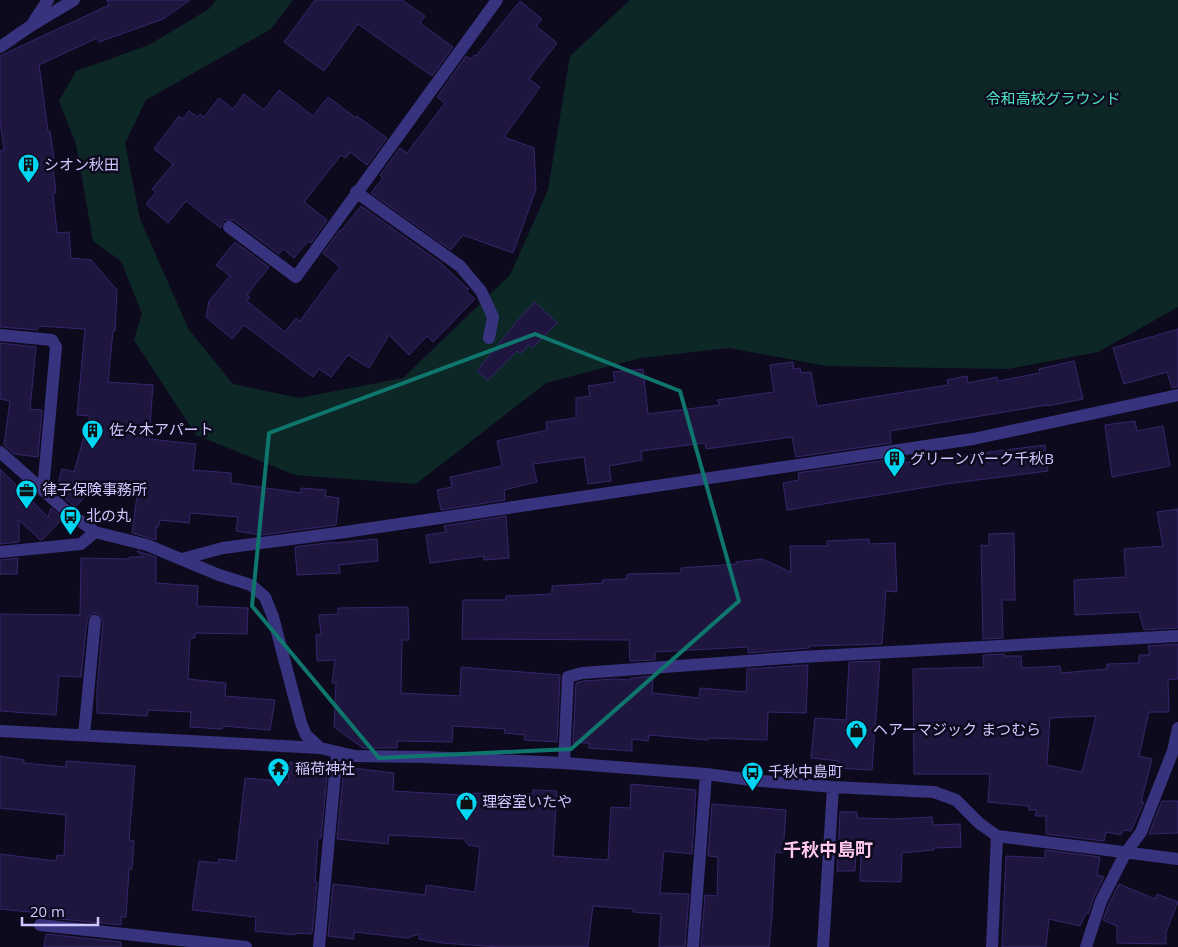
<svg xmlns="http://www.w3.org/2000/svg" width="1178" height="947" viewBox="0 0 1178 947" font-family="'Open Sans','Noto Sans JP',sans-serif">
<rect width="100%" height="100%" fill="#0e0a1d"/>
<path fill="#0d2727" d="M216,0H293L271,29L146,100L125,143L140,219L189,330L233,384L299,398L403,378L510,275L548,190L570,56L630,0H1178V307L1098,352L1008,369L826,366L729,348L641,358L546,383L416,484L295,475L196,435L134,340L142,314L121,261L93,241L76,144L59,101L76,71L149,45L209,9Z"/>
<path fill="#1f163f" stroke="#35266c" fill-rule="evenodd" d="M107,0H190L163,19L99,42L97,38L39,65L48,131H50L54,158L52,159L56,193H53L57,233L69,232L71,258L91,260L117,290L115,331H113L108,382L153,385L149,439L196,444L193,470L231,473V483L301,493V488L326,490L325,496L339,498L336,525L261,535L236,531L238,517L190,513L189,523L160,520L158,527H156V540L132,533L137,496L93,489L75,507L56,491L62,469L74,472L90,416L77,415L85,329L38,326L37,330L0,327V151L4,150L0,121V56L109,5Z
M315,0H402L425,16L420,23L453,47L432,76L358,24L324,71L284,42Z
M520,1L542,19L536,26L557,43L529,79L540,87L504,137L534,148L536,189L513,253L463,235L451,250L371,193L383,178L380,175L400,148L407,153L445,103L437,97L466,56L471,59L474,55L476,56Z
M279,90L313,116L328,97L356,118L357,116L387,138L367,165L350,152L346,158L341,155L304,202L327,220L311,243L308,241L294,258L283,249L279,254L233,220H225L222,223L221,228L186,201L168,223L146,204L156,192L152,189L173,164L154,149L179,116L183,119L189,111L197,117L200,114L204,117L219,98L233,109L244,94L264,110Z
M361,206L441,263L467,288L469,289L466,291L475,299L433,342L427,336L409,355L389,335L369,368L348,355L331,377L319,369L313,377L244,325L232,339L206,317L209,301L230,276L216,265L235,242L269,267L247,295L250,297L247,301L285,332L296,318L300,321L340,267L323,253L340,230L341,231Z
M535,302L557,323L532,348L528,345L520,354L517,351L488,380L477,371L518,320Z
M1178,329V387L1172,388L1167,372L1124,384L1113,348Z
M0,343L36,347L30,409L42,410L38,457L14,454L4,445L10,401L0,399Z
M1074,361L1083,399L1048,406L1047,405L890,431L891,443L796,457L792,437L706,449L705,443L641,451L642,460L609,466L611,481L588,484L584,457L533,464L537,482L504,490L505,500L441,510L437,490L452,487L450,477L502,466L497,441L547,430L546,422L576,418V398L590,396L588,386L615,382L613,372L643,369L648,414L720,405L717,400L774,392L770,365L793,362L794,369L800,368L801,373L811,372L817,406L948,385L947,380L967,376L968,383L997,377L998,381L1040,373L1039,369Z
M1135,421L1137,431L1163,426L1170,466L1112,477L1105,425Z
M1045,445L1048,471L946,484L787,510L783,483L799,480L798,473L894,459L895,464Z
M0,469L48,517L51,508L63,518L42,540H40L19,520V542L0,544Z
M1178,509V628L1144,630L1139,612L1075,615L1074,580L1126,577L1124,549L1163,546L1157,512Z
M506,516L509,558L484,560V556L430,563L426,535L446,532L444,526Z
M1014,533L1015,600H1002L1003,638L983,639L981,545L989,546V534Z
M377,539L378,561L339,565L340,573L297,575L295,547L334,542V543Z
M869,539V544L895,543L897,592L886,591L882,644L809,646V648L748,653V647L655,652V660L630,661L629,640L462,639L463,600H506V596L552,594V586L603,583L602,580L627,579V574L681,573V568L737,564L736,562L762,559L791,572L790,546H827V541Z
M137,551L156,557V583L198,586L197,606L248,608L247,634L195,633V638H190L188,679L226,683L225,696L275,700L270,730L222,726V729L190,727L191,712L148,710L147,716L97,713V690L103,622L100,615L95,613L89,616L87,620L81,677L59,676L56,715L0,711V614L80,615L81,558L129,559V557H144Z
M18,558L17,574H0V560Z
M408,607L409,640H402L401,693L460,696L461,667L560,675L557,742L524,740L525,735L504,733L505,729L453,726L452,742L397,741V748H363L334,727L336,683H332L335,660L317,661L316,635L321,634L319,615L338,614V608Z
M1178,644V679L1168,680L1169,712H1149L1139,756L1152,759L1141,802H1144L1131,831L1123,830L1121,835L1106,832L1104,841L1046,834V816H1035L1037,810H1029V806L988,802L990,774H914L913,669L984,667L983,655L1004,654V656H1021L1022,668L1060,666L1061,673L1107,669V664L1139,663V655H1150L1148,646ZM1096,716L1082,772L1047,765L1050,718Z
M880,661L872,770L838,768L839,761L811,758L815,718L846,720L849,662Z
M808,665L806,713L768,712L767,740L708,738V740L649,735L648,741L632,739V751L589,748V743H573L576,683L583,681L614,679L631,680V678L653,676L652,693L699,698L700,688L746,692L747,669Z
M0,756L24,760V763L66,767V761L135,766L129,840L134,841L132,869H129L126,917H121V925L49,918V914L0,909V854L56,861L57,855L64,856L66,815L0,808Z
M290,762L328,766L321,838H318L315,882H317L312,934L295,933V935L255,931L256,917L192,910L199,861L218,863L219,859L236,861L245,778L288,782Z
M344,767L394,773L393,791L462,795L463,793L533,794V790L557,791L553,856L608,860L611,807L630,808L631,784L696,790L692,854L664,851L660,893L689,894L685,947H659L661,914L633,912V909L593,906L588,947H499L442,943L419,939V934L407,938L354,932V939L328,936L333,884L425,895L426,885L475,892L480,847L468,845L464,839L389,835L388,844L337,839Z
M1162,801H1178V833L1149,834Z
M712,804L786,810L783,853L775,852L772,916L769,947H701L705,895L717,896L718,857L708,856Z
M840,812H857V818L895,819L932,817L933,825L960,824L961,847L934,848V850L902,853L901,882L860,881L861,854H856L855,871H837Z
M1045,850L1100,857L1097,875L1104,877L1094,897L1088,914L1086,913L1080,926L1049,919L1046,947H1002L1006,856L1045,858Z
M1119,884L1155,899L1157,894L1178,902L1166,932V944L1117,943V926L1103,920L1109,904Z
M46,934L121,942V947H44Z"/>
<g fill="none" stroke-linecap="round" stroke-linejoin="round">
<path stroke="#37337f" stroke-width="12" d="M34,21L48,0
M0,47L32,25L74,0
M356,192L460,266L481,291L493,317L489,338
M229,227L296,277L497,0
M0,335L52,340L56,347L43,490
M0,452L63,508L95,532L147,545L219,575L251,585L265,597L273,617L301,723L306,735L320,748L355,756L425,757L564,763L706,774L751,780L833,787L934,792L956,800L979,823L997,836L1178,859
M0,552L81,544L95,532
M182,559L223,548L345,532L973,439L1178,395
M0,731L320,748
M84,735L95,621
M564,763L568,677L582,673L801,657L1178,636
M40,925L246,947
M319,947L337,752
M693,947L706,774
M823,947L833,787
M992,947L997,836
M1086,947L1101,901L1125,854L1141,832L1173,751L1178,728"/>
</g>
<path fill="none" stroke="#0f766e" stroke-width="4" stroke-linejoin="round" d="M535,334L680,391L739,601L571,749L379,758L252,606L269,433Z"/>
<defs>
<symbol id="building-pin" viewBox="-11 -11 22 30"><path d="M0 17L-7.5 6A9.5 9.5 0 1 1 7.5 6Z" fill="#00d5f2" stroke="#0e0a1d"/><path d="M-4-6H4V6H1V3H-1V6H-4ZM-2.5-4.3h1.7v1.8h-1.7ZM.8-4.3h1.7v1.8H.8ZM-2.5-1h1.7V.8h-1.7ZM.8-1h1.7V.8H.8Z" fill="#111"/></symbol>
<symbol id="office-pin" viewBox="-11 -11 22 30"><path d="M0 17L-7.5 6A9.5 9.5 0 1 1 7.5 6Z" fill="#00d5f2" stroke="#0e0a1d"/><path d="M-6-3h4V-5.5h4V-3h4V5H-6ZM-1-4.5V-3h2v-1.5ZM-6 0V1H6V0Z" fill="#111"/></symbol>
<symbol id="bus-pin" viewBox="-11 -11 22 30"><path d="M0 17L-7.5 6A9.5 9.5 0 1 1 7.5 6Z" fill="#00d5f2" stroke="#0e0a1d"/><path d="M-5-6H5V4H4V6H2V4H-2V6H-4V4H-5ZM-3.5-4V0h7V-4ZM-3.5 1.2v1.5H-2V1.2ZM2 1.2v1.5H3.5V1.2Z" fill="#111"/></symbol>
<symbol id="shop-pin" viewBox="-11 -11 22 30"><path d="M0 17L-7.5 6A9.5 9.5 0 1 1 7.5 6Z" fill="#00d5f2" stroke="#0e0a1d"/><path d="M-5-2.5h2.3a2.7 3.5 0 0 1 5.4 0H5L5.5 6h-11ZM-1.5-2.5h3a1.5 2.3 0 0 0-3 0Z" fill="#111"/></symbol>
<symbol id="temple-pin" viewBox="-11 -11 22 30"><path d="M0 17L-7.5 6A9.5 9.5 0 1 1 7.5 6Z" fill="#00d5f2" stroke="#0e0a1d"/><path d="M0-6L5-2H3V0L6.5 2.5H4V6H1.5V3h-3V6H-4V2.5H-6.5L-3 0V-2H-5Z" fill="#111"/></symbol>
</defs>
<g fill-rule="evenodd">
<use href="#building-pin" x="16" y="152" width="25" height="34"/>
<use href="#building-pin" x="80" y="418" width="25" height="34"/>
<use href="#building-pin" x="882" y="446" width="25" height="34"/>
<use href="#office-pin" x="14" y="478" width="25" height="34"/>
<use href="#bus-pin" x="58" y="504" width="25" height="34"/>
<use href="#shop-pin" x="844" y="718" width="25" height="34"/>
<use href="#temple-pin" x="266" y="756" width="25" height="34"/>
<use href="#bus-pin" x="740" y="760" width="25" height="34"/>
<use href="#shop-pin" x="454" y="790" width="25" height="34"/>
</g>
<g text-anchor="middle" stroke-width="5" stroke-linejoin="round" paint-order="stroke">
<g font-size="15" fill="#4de4c1" stroke="#0e0a1d">
<text x="1053" y="104">令和高校グラウンド</text>
</g>
<g font-size="15" fill="#cec7ff" stroke="#0e0a1d" text-anchor="start">
<text x="44" y="170">シオン秋田</text>
<text x="109" y="435">佐々木アパート</text>
<text x="910" y="464">グリーンパーク千秋B</text>
<text x="42" y="495">律子保険事務所</text>
<text x="86" y="521">北の丸</text>
<text x="873" y="735">ヘアーマジック まつむら</text>
<text x="295" y="774">稲荷神社</text>
<text x="768" y="777">千秋中島町</text>
<text x="482" y="807">理容室いたや</text>
</g>
<g font-size="18" font-weight="bold" fill="#ffc9ea" stroke="#0e0a1d">
<text x="828" y="856">千秋中島町</text>
</g>
</g>
<path d="M22 917v8h76v-8" fill="none" stroke="#cec7ff" stroke-width="2.5"/>
<text x="30" y="917" font-size="15" fill="#cec7ff" stroke="#0e0a1d" stroke-width="4" paint-order="stroke">20 m</text>
</svg>
